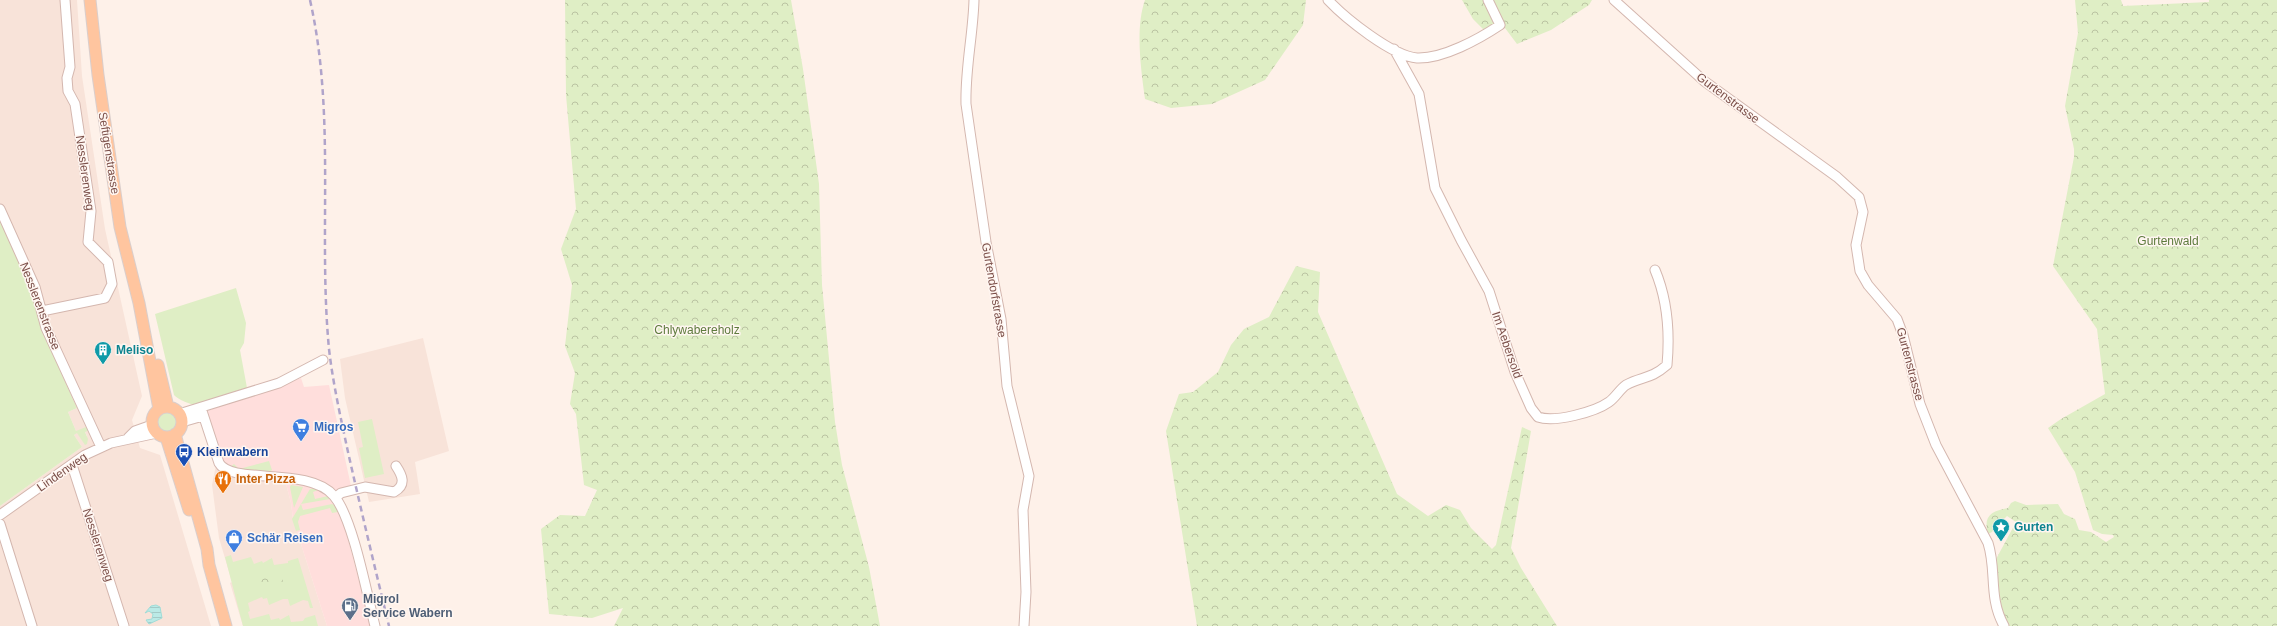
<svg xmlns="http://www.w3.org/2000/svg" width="2277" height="626" viewBox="0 0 2277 626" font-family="Helvetica,sans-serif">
<defs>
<pattern id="forest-crowns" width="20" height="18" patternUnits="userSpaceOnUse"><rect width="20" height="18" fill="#dfeec5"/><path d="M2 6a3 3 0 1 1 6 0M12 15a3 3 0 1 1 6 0" fill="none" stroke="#bac3a2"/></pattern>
<pattern id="water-rules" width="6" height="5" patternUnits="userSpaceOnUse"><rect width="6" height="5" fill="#bbeae6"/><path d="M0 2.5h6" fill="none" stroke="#a4cac7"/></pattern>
</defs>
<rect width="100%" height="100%" fill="#fef1e9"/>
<path fill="#f8e3d9" d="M0,0H77L82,76L105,229L142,396L132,420L140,448L160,455L211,626H0V506L82,447L74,435L77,432L85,444L87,436L85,432L76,431L68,412L77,408L43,332L0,216Z
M423,338L449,451L415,462L420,494L369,502L345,398L340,359Z
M216,465L220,472L229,476L285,480L291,503L293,519L327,626H243L230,583L232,582L219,538L212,485Z"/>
<path fill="#ffdedc" d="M301,378L304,387L329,385L351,486L338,491L328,486L236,470L224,464L207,413L208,411L230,401Z
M285,480L316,488L329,496L341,513L371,626H327L293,519L291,503Z"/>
<path fill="#dfeec5" d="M0,216L32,290L43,332L77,408L68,412L76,431L86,427L90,430L85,432L88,439L87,444L85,445L77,433L74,435L82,447L0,506Z
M236,288L246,323L244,343L240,350L247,388L197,406C191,404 178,400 174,395L155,314Z
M156 422a11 11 0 1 1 22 0a11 11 0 1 1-22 0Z
M372,419L384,474L365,478L359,448L363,447L358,422Z
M269,461L272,470L270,472L236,470L230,467L234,464L239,469Z
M291,485L303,487L294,508L290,487Z
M314,488L318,490L313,492L315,499L328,496L330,499L301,504L303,510L332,504L336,506L338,512L332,513L330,508L300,516L298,522L300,530L296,531L292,519L310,489Z
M231,555L233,562L251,557L254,564L262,561L263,563L272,558L274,565L288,563V561L298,558L313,608H310L308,601L303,600L290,606L288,599H283L269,605L267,598L263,599L262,597L248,603L250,611L248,612L250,619L269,614L271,620L279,618L280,620L289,615L291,622L303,621L305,618L315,615L318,626H243L225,557Z"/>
<path fill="url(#forest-crowns)" d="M565,0H791L803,69L819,184L822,285L835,422L842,465L869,567L880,626H614L623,608L592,618L549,614L541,529L560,515L585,516L597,490L584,485L576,414L570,404L575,373L565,346L572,285L561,249L576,209L566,95Z
M1145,0H1306L1303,25L1265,80L1212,104L1171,108L1145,99C1141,70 1135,28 1145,0Z
M1462,0H1592L1589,5L1551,30L1517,44L1502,24L1487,33L1473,19Z
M2075,0H2121L2123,6L2209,2V0H2277V626H2006L2000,613L1995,561L2016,522L2007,516L2002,521L2000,520L1992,532L1988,534C1983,516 1991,511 2008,508L2011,503L2015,501L2026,505L2058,504L2064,514L2075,519L2079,530L2091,532L2106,542L2114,537L2113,535L2102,534L2093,530L2075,472L2048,428L2061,419L2105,394L2097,329L2053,266L2074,157V149L2065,106L2078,33Z
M1296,266L1320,272L1318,312L1397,494L1428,516L1446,505L1460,510L1471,528L1492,549L1496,545L1522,427L1531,431L1511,548L1521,568L1557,626H1197L1166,431L1179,394L1193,392L1218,372L1231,345L1244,329L1269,317Z
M273,575L274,579L282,577L283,582L262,588L260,579Z"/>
<path fill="url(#water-rules)" stroke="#a0ddd8" d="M156,605L160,607L162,618L149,624L146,620L152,619L153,614L149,611L145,613L151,606Z"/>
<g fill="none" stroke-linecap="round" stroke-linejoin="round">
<defs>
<path id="minor" d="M974,0C973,35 965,69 966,104L986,242L1001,319L1007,386L1029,476L1023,510L1026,592L1024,626
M1328,0C1345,18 1392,56 1417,58C1443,59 1479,39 1500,25L1488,0
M1614,0L1704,81L1837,177L1859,197L1863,212L1856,245L1860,271L1868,285L1897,319L1903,335L1920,404L1936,445L1988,543C1997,571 1988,597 2004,626
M1394,49L1419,94L1435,188L1461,240L1489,291L1515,372L1531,408L1538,417C1554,423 1595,412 1609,402C1615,398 1620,389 1626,385C1642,376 1650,380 1667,365C1670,332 1668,301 1655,270
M0,209L35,287L46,328L101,447
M42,311L105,298L112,284L108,262L88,242L91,211L75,104L68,91L67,78L70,67L65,0
M201,408L219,463C231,485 309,466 334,496C353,518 367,595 375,626
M179,414L279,383L323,360
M182,422L203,416
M128,438L135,431L152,425
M72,465L124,626
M336,497L341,493L365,487L394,492C407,485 402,475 396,466
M0,515L85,455L111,443L157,433
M0,524L32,626"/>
<path id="major" d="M90,0L98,75L120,227L139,303L159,409
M158,365L168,407
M152 422a15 15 0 1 1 30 0a15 15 0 1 1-30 0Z
M175,434L207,549L209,565L226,626
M166,437L189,510"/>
</defs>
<use href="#minor" stroke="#d4b7af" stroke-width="11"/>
<use href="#major" stroke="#dacecc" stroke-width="13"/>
<use href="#minor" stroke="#fff" stroke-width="9"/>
<use href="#major" stroke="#ffc59f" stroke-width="11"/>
<path stroke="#b0a4ca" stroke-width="2.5" stroke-dasharray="6 4" stroke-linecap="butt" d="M310,0C336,115 318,233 329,349C333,384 341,419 348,452C361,510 375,568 389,626"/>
</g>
<defs>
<symbol id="building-pin" viewBox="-11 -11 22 30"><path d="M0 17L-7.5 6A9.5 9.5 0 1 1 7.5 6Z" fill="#0f9aa8" stroke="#fff6f1"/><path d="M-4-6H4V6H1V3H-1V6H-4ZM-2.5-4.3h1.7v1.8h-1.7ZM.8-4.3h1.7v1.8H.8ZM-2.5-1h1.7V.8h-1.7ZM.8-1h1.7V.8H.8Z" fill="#fff"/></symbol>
<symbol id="supermarket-pin" viewBox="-11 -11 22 30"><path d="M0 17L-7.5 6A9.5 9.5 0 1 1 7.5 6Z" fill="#3f7fe0" stroke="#fff6f1"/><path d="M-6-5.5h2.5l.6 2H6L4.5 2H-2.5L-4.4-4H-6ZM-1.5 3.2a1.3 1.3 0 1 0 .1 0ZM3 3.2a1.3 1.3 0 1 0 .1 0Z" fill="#fff"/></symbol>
<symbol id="bus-pin" viewBox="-11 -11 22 30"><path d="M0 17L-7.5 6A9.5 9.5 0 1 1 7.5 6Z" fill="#1a4fb4" stroke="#fff6f1"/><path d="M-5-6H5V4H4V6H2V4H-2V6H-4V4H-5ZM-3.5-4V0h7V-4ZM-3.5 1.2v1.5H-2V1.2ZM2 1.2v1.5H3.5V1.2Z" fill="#fff"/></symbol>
<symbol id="restaurant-pin" viewBox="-11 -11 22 30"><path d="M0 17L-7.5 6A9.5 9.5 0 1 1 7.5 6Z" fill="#e8710a" stroke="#fff6f1"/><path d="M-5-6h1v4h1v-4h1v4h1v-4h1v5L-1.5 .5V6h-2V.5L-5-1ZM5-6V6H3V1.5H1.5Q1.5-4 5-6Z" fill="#fff"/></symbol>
<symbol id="sight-pin" viewBox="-11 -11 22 30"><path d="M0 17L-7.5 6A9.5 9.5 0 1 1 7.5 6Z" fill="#0f9aa8" stroke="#fff6f1"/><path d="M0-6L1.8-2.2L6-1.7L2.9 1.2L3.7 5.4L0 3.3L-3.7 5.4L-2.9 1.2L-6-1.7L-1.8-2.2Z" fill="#fff"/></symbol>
<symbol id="shop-pin" viewBox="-11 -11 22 30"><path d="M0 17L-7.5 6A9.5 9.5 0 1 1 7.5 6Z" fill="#3f7fe0" stroke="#fff6f1"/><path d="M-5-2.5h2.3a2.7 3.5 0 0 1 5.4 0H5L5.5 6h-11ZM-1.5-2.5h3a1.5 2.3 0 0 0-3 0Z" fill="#fff"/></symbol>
<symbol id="fuel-pin" viewBox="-11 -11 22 30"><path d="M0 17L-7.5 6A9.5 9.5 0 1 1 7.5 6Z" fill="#5c6f8a" stroke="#fff6f1"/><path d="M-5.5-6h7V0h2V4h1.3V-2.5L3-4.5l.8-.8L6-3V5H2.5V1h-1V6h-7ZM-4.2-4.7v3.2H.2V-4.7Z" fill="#fff"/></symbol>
</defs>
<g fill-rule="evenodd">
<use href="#building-pin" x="93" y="340" width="20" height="27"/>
<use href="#supermarket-pin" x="291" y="417" width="20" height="27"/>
<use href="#bus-pin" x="174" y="442" width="20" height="27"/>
<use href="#restaurant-pin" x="213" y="469" width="20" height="27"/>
<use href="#sight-pin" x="1991" y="517" width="20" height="27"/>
<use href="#shop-pin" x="224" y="528" width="20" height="27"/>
<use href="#fuel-pin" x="340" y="596" width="20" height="27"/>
</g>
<g text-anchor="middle" stroke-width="3" stroke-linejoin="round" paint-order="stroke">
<g font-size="12" fill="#7b4f49" stroke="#fff6f1">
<text transform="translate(1728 98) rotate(37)" y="4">Gurtenstrasse</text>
<text transform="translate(109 153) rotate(81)" y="4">Seftigenstrasse</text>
<text transform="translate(85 173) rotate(82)" y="4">Nesslerenweg</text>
<text transform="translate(994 290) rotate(80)" y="4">Gurtendorfstrasse</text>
<text transform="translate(40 306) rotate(69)" y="4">Nesslerenstrasse</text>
<text transform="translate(1507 345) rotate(71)" y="4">Im Aebersold</text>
<text transform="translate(1910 364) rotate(75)" y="4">Gurtenstrasse</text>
<text transform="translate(62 472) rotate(-35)" y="4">Lindenweg</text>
<text transform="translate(98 545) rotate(72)" y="4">Nesslerenweg</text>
</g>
<g font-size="12" fill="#5e7b3d" stroke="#fff6f1">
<text x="2168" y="245">Gurtenwald</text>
<text x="697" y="334">Chlywabereholz</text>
</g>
<g font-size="12" font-weight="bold" fill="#0d838f" stroke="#fff6f1" text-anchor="start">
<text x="116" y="354">Meliso</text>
<text x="2014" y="531">Gurten</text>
</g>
<g font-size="12" font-weight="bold" fill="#366cbe" stroke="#fff6f1" text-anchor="start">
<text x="314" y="431">Migros</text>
<text x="247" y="542">Schär Reisen</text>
</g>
<g font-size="12" font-weight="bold" fill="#164399" stroke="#fff6f1" text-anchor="start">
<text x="197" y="456">Kleinwabern</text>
</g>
<g font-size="12" font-weight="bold" fill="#c56008" stroke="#fff6f1" text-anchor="start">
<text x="236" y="483">Inter Pizza</text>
</g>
<g font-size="12" font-weight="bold" fill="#4e5e75" stroke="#fff6f1" text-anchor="start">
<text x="363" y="603">Migrol<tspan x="363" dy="14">Service Wabern</tspan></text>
</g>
</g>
</svg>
